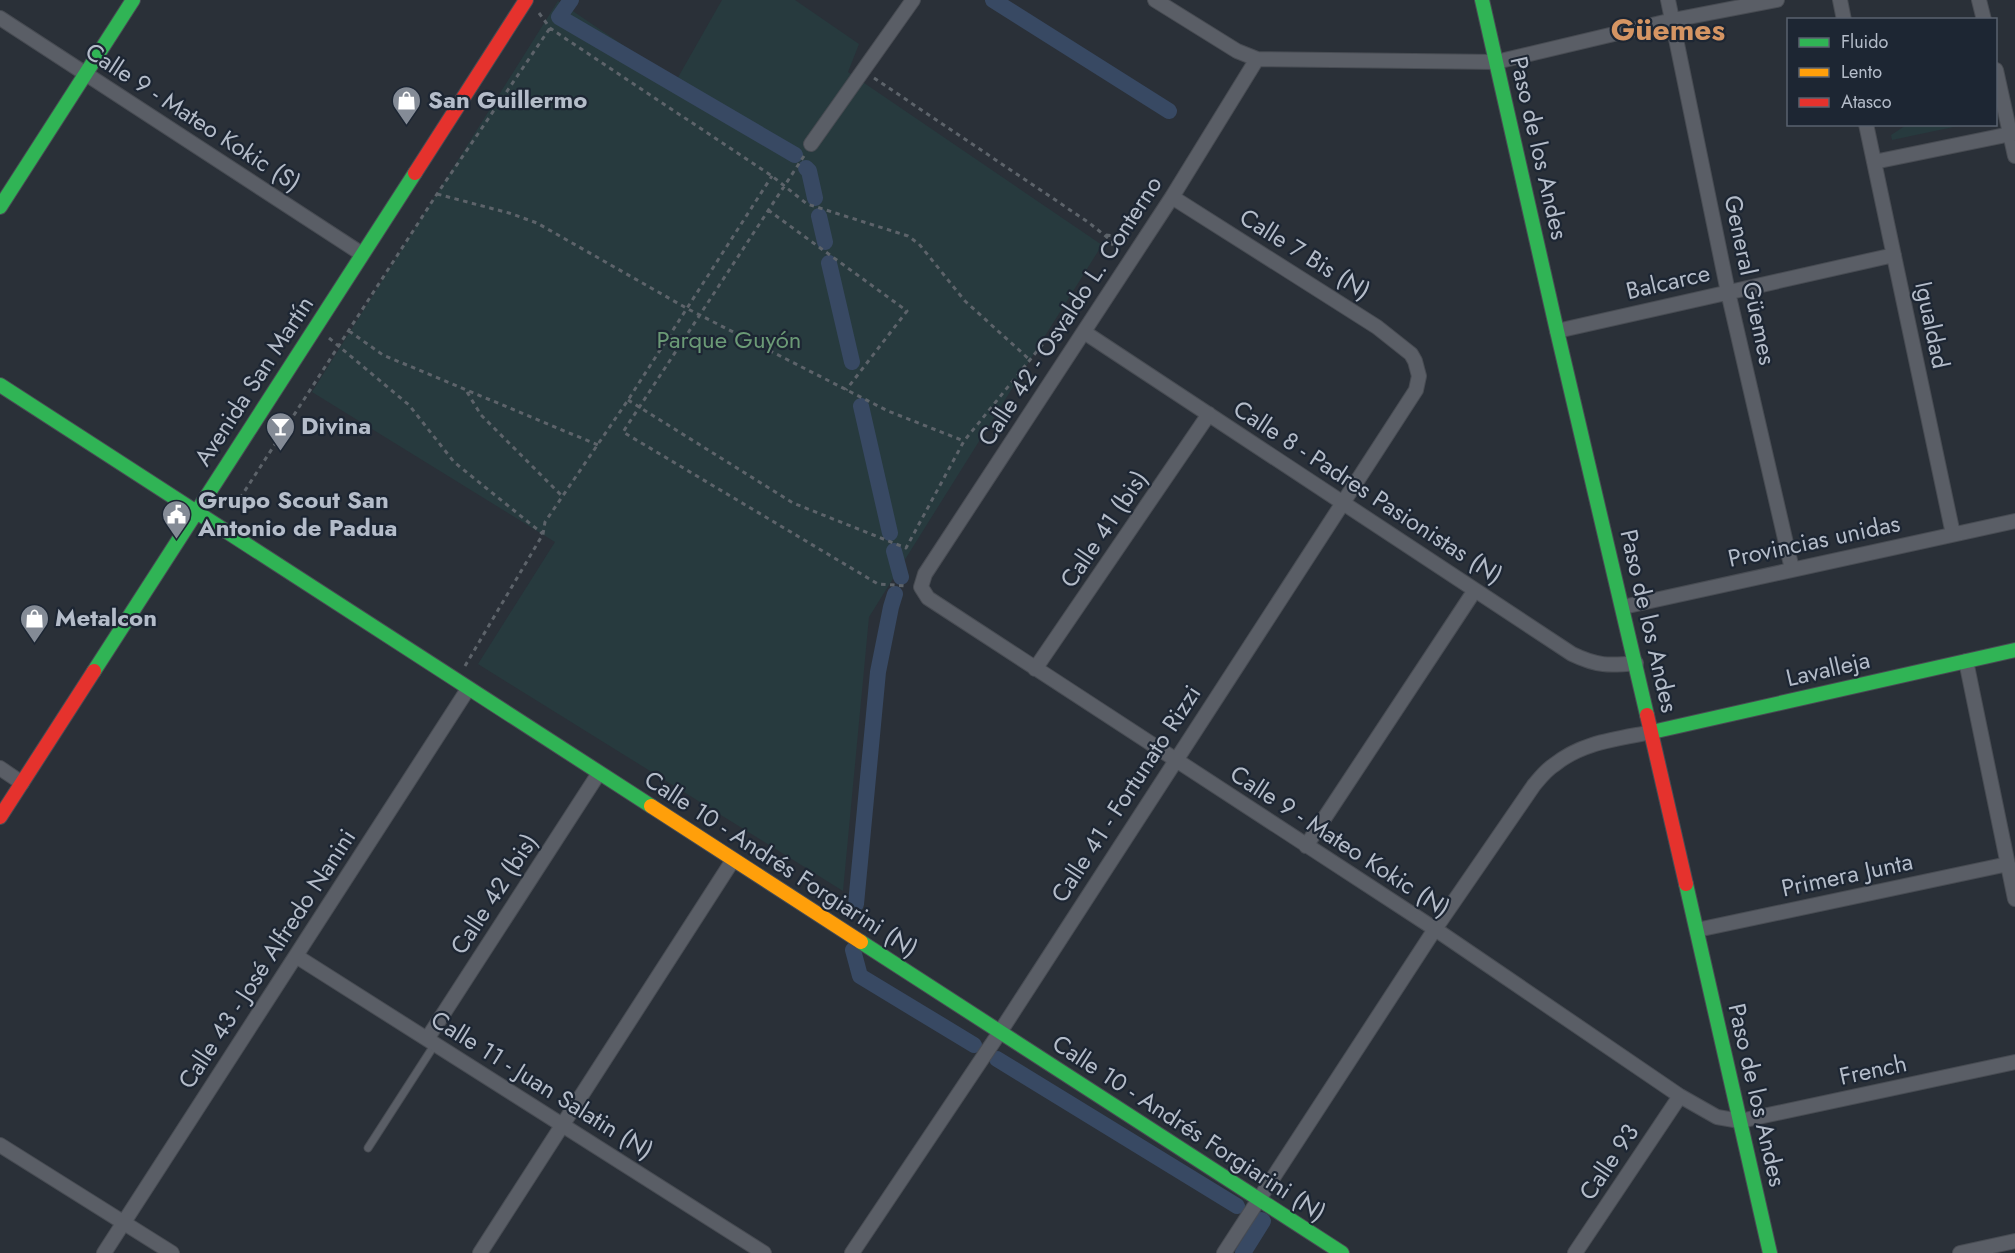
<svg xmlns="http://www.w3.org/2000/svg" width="2015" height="1253" viewBox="0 0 2015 1253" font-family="Jost,sans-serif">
<rect width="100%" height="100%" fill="#2a3038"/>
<path fill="#273a3e" d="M722,0H795L859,44L848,72L1102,245L869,617L843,891L478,664L555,542L312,392L558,1L676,81Z
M1908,124H1963V125L1892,140L1891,135Z"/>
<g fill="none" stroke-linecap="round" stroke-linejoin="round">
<path stroke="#384963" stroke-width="16" d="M571,0L559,17L795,155
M993,0L1169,111
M806,168L809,171L815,198
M819,216L825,242
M829,263L852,362
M861,406L890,533
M894,551L901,577
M856,904L878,672L891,607L895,594
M853,950L860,976L974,1045
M997,1059L1237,1206
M1243,1253L1263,1221L1261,1220"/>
<defs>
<path id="lane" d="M368,1148L435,1044"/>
<path id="street" d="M1155,0L1237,51L1257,59L1496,62L1673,20L1777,0
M1668,0L1728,292L1792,569
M1840,0L1844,20
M1979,0L1984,20
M0,18L362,254
M1257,59L1172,197L925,574L921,587L928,598L1435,929L1680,1096L1717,1117L1740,1121L2015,1062
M1996,70L2015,156
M1866,124L1953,534
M811,144L913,0
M1874,162L2015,133
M1557,331L1894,255
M1084,332L1572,654C1597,666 1609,666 1636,663
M1623,607L2015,521
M1966,661L2015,899
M1035,669L1209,414
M0,768L22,783
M1306,846L1475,590
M1697,930L2008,864
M296,956L764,1253
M427,1039L599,773
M0,1145L172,1253
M104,1253L468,689
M480,1253L733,860
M852,1253L1000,1032L1416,390L1419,376L1415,361L1411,354L1377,327L1172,197
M1224,1253L1435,929L1534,785C1540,778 1546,770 1554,765C1582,742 1617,739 1652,732
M1575,1253L1680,1096
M1960,1253L2015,1241"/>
<path id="fast" d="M1482,0L1557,331L1647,715
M0,207L133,0
M0,385L651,806
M94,671L415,173
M1652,732L2015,650
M1686,884L1770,1253
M861,942L1342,1253"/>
<path id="slow" d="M651,806L861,942"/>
<path id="jam" d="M415,173L526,0
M1647,715L1686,884
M0,817L94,671"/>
</defs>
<use href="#lane" stroke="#484c53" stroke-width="9"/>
<use href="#street" stroke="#484c53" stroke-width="16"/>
<use href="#fast" stroke="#484c53" stroke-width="16"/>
<use href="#slow" stroke="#484c53" stroke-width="16"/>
<use href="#jam" stroke="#484c53" stroke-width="16"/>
<path stroke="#5d636a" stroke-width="3" stroke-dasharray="4.5 4.5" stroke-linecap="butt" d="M539,13L550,28L566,39L772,176L807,204L908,236L919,244L965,301L1030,360
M874,78L1088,222L1108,238L1119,254
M804,156L623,432L878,584L908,586
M437,194L509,213L537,223L688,309L888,411L964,441
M768,210L907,311L846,390
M1106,235L1129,237
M349,331L383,355L598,445
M329,338L409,405L454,462L543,534
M467,392L481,415L563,497
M628,400L793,503L906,548L964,441L1046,340
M235,506L437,194L550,28
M465,666L543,534L545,522L628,400L772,176"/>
<use href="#lane" stroke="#5a5e66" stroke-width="7"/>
<use href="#street" stroke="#5a5e66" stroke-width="14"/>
<use href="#fast" stroke="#30b455" stroke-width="14"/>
<use href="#slow" stroke="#ff9f0a" stroke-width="14"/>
<use href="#jam" stroke="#e5322d" stroke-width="14"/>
</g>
<defs>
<symbol id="shop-pin" viewBox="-11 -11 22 30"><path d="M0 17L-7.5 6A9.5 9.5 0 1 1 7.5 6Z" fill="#848b96" stroke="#1d2633"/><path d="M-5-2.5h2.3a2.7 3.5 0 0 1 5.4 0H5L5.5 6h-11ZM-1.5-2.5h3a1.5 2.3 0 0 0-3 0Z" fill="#fff"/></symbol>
<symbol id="bar-pin" viewBox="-11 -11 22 30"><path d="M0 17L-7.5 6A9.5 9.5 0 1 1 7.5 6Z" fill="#848b96" stroke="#1d2633"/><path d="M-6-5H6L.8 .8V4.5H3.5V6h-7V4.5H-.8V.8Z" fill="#fff"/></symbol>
<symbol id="civic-pin" viewBox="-11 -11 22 30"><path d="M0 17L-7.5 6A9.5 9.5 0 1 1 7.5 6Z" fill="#848b96" stroke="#1d2633"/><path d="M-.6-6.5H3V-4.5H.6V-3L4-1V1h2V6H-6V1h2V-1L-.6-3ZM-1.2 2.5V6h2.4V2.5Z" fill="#fff"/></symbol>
</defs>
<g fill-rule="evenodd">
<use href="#shop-pin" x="390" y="84" width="33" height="45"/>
<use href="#bar-pin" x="264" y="410" width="33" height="45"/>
<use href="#civic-pin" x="160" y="498" width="33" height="45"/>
<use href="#shop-pin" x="18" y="602" width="33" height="45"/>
</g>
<g text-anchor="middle" stroke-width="4.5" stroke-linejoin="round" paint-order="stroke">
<g font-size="24" font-weight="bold" fill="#b4bcc9" stroke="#1d2633" text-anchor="start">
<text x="428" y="108">San Guillermo</text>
<text x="301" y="434">Divina</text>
<text x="198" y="508">Grupo Scout San<tspan x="198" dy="28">Antonio de Padua</tspan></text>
<text x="55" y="626">Metalcon</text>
</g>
<g font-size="24" fill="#b4bcc9" stroke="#1d2633">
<text transform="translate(193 117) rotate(33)" y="8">Calle 9 - Mateo Kokic (S)</text>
<text transform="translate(1539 148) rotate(77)" y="8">Paso de los Andes</text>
<text transform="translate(1305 254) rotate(32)" y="8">Calle 7 Bis (N)</text>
<text transform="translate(1750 280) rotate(78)" y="8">General Güemes</text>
<text transform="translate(1668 282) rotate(-13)" y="8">Balcarce</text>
<text transform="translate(1070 311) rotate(-57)" y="8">Calle 42 - Osvaldo L. Conterno</text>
<text transform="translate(1932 325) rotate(78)" y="8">Igualdad</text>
<text transform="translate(254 381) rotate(-57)" y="8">Avenida San Martín</text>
<text transform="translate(1368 492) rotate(33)" y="8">Calle 8 - Padres Pasionistas (N)</text>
<text transform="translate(1104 529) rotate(-56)" y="8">Calle 41 (bis)</text>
<text transform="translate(1814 541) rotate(-12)" y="8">Provincias unidas</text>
<text transform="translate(1649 621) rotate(77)" y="8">Paso de los Andes</text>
<text transform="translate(1828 669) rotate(-13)" y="8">Lavalleja</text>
<text transform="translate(1126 794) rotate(-57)" y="8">Calle 41 - Fortunato Rizzi</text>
<text transform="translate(1340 841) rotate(33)" y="8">Calle 9 - Mateo Kokic (N)</text>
<text transform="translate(781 864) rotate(33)" y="8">Calle 10 - Andrés Forgiarini (N)</text>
<text transform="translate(1847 875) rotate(-12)" y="8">Primera Junta</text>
<text transform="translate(494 894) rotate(-57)" y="8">Calle 42 (bis)</text>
<text transform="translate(267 959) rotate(-57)" y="8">Calle 43 - José Alfredo Nanini</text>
<text transform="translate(1873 1070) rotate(-12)" y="8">French</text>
<text transform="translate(542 1085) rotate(32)" y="8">Calle 11 - Juan Salatin (N)</text>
<text transform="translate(1757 1095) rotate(77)" y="8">Paso de los Andes</text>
<text transform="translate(1189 1128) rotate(33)" y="8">Calle 10 - Andrés Forgiarini (N)</text>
<text transform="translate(1609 1162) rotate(-56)" y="8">Calle 93</text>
</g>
<g font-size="24" fill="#6b9a76" stroke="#1d2633">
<text x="729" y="348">Parque Guyón</text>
</g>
<g font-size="30" font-weight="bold" fill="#d59563" stroke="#1d2633">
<text x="1668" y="40">Güemes</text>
</g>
</g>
<rect x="1787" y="18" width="210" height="108" fill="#1d2633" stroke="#59626f" stroke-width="1.5"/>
<rect x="1799" y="38" width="30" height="9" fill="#30b455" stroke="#59626f" stroke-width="1.5"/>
<text x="1841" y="48" font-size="18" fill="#b4bcc9">Fluido</text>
<rect x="1799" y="68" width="30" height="9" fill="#ff9f0a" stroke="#59626f" stroke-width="1.5"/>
<text x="1841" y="78" font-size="18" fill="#b4bcc9">Lento</text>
<rect x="1799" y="98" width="30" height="9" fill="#e5322d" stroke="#59626f" stroke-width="1.5"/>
<text x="1841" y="108" font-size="18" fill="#b4bcc9">Atasco</text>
</svg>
